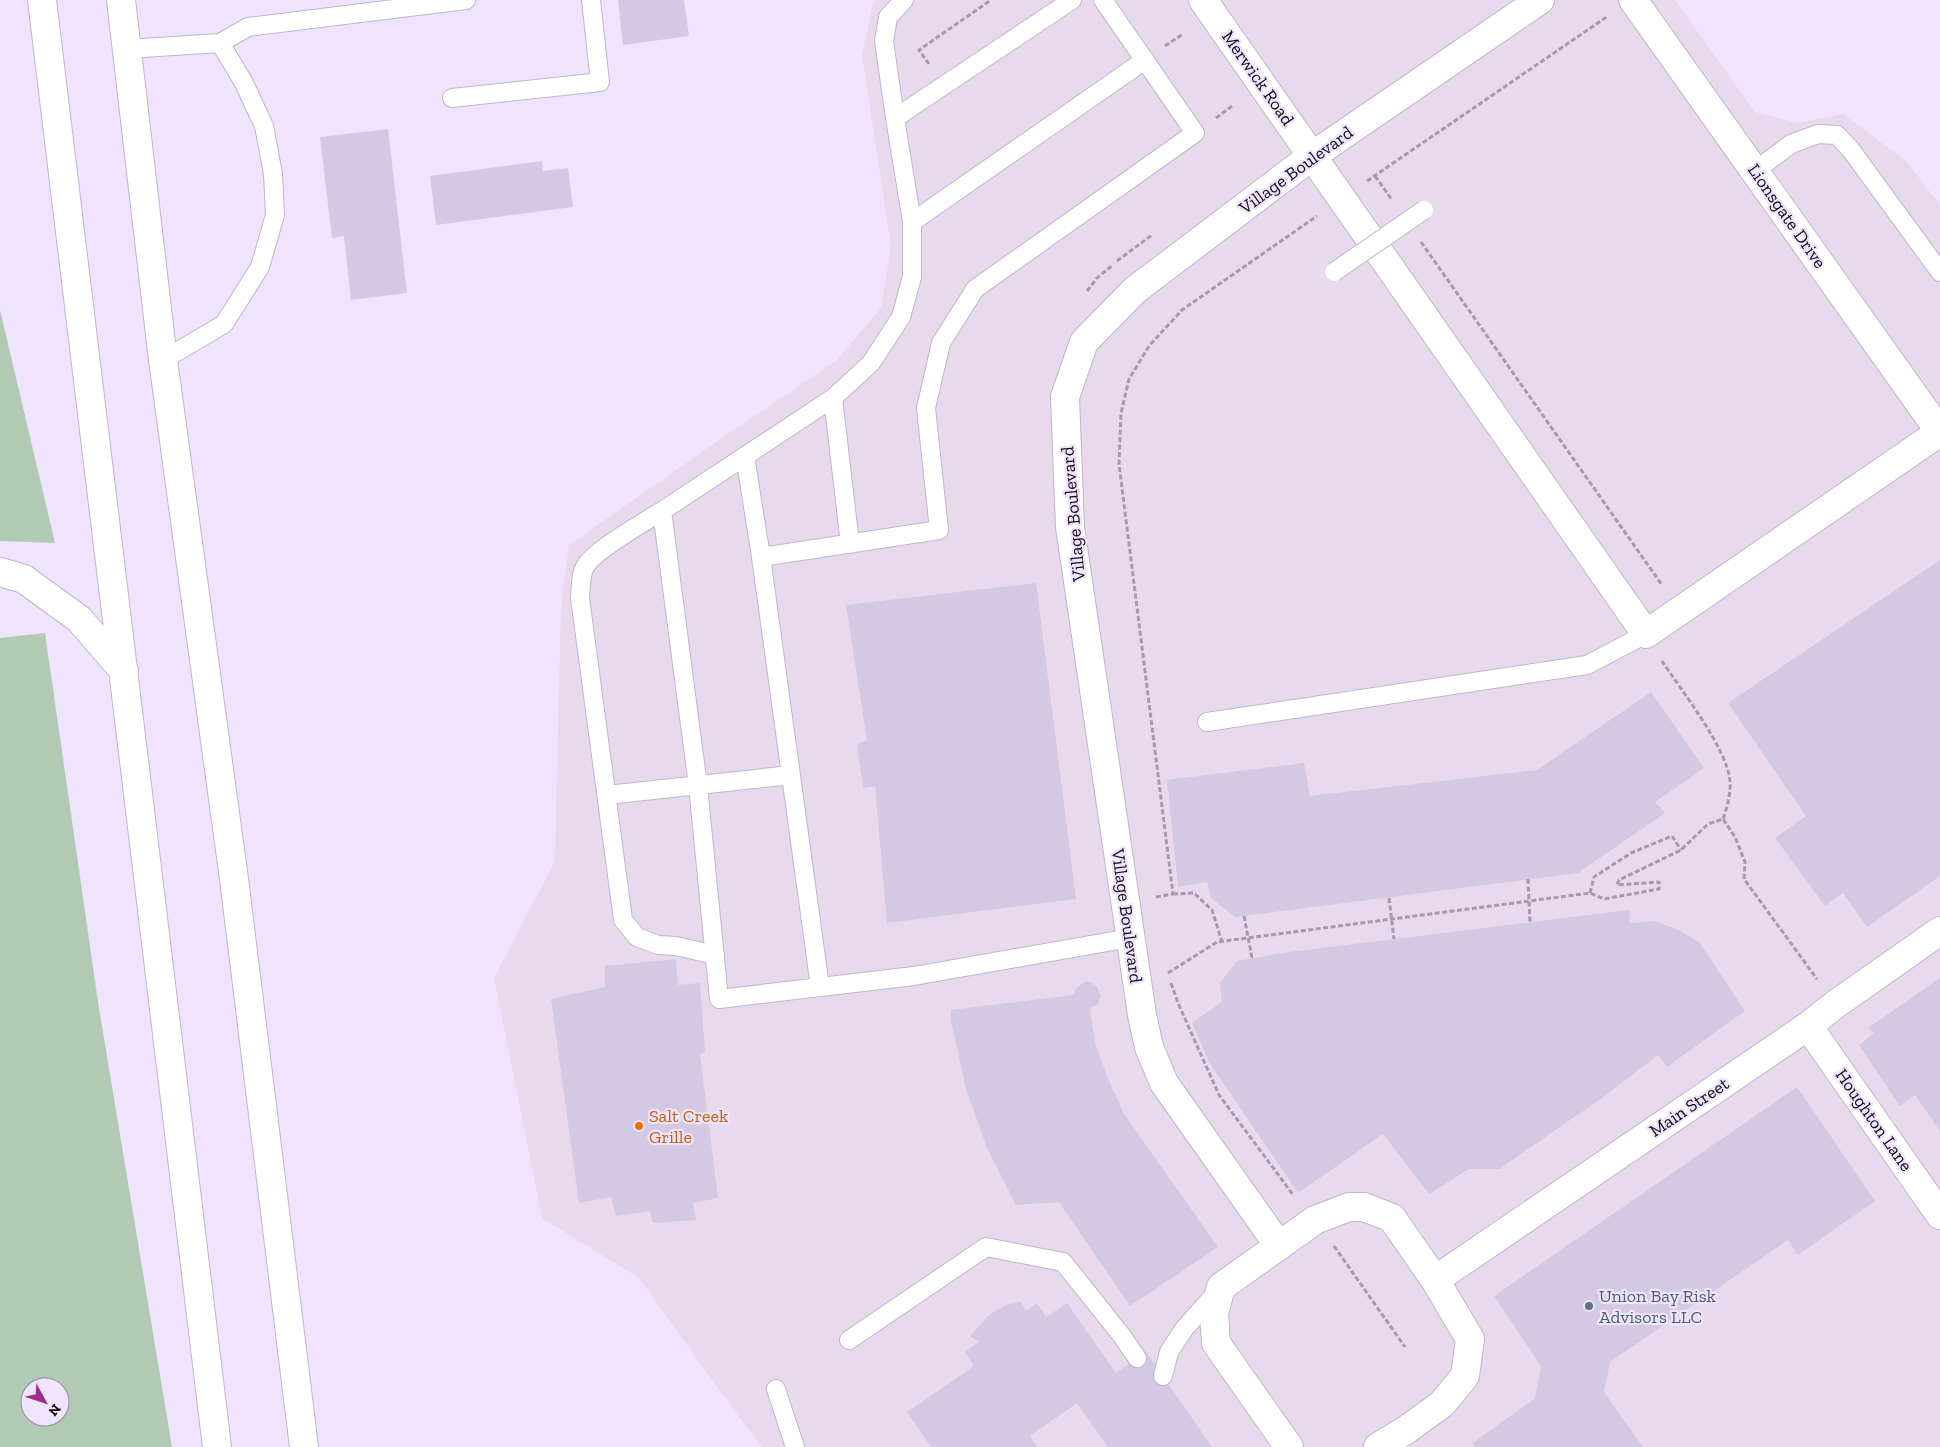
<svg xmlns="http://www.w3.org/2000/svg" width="1940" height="1447" viewBox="0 0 1940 1447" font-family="'Zilla Slab',serif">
<rect width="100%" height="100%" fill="#efe3fe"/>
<path fill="#e9d9ec" d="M875,0H1675L1755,112L1798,123L1843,114L1907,162L1940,205V1447H762L733,1409L639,1278L542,1218L494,978L555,861L561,605L569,545L729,433L836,361L881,308L891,246L862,55L873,3Z"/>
<path fill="#b1cab3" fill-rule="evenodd" d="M0,310L55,543L0,541Z
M45,633L98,1002L172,1447H0V638ZM30,1387H60V1417H30Z"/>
<path fill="#d4c9e2" d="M618,0H684L689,36L623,45Z
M388,129L407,293L351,300L344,236L332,238L320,137Z
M542,161L543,171L568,168L573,207L436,225L430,176Z
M1940,560V876L1867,927L1843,893L1825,906L1775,838L1806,816L1728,703Z
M1036,583L1076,899L887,923L875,786L863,788L857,745L867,740L846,605Z
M1651,692L1704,768L1655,802L1665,813L1578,873L1235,917L1211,898L1207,882L1178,887L1167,780L1304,763L1310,796L1537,770Z
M1629,910L1630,923L1654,921L1679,930L1700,943L1745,1011L1667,1067L1658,1055L1602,1098L1499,1169H1469L1429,1194L1383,1134L1298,1193L1209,1062L1192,1023L1222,1002L1220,983L1237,961L1289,952Z
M676,959L678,985L700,983L705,1051L700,1055L718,1198L693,1203L696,1220L653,1223L650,1211L616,1216L611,1197L579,1203L551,999L605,987V966Z
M1940,978V1131L1915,1095L1900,1106L1859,1045L1874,1033L1868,1028Z
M1087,981L1097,986L1101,997L1097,1005L1090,1008L1095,1043L1109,1081L1124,1114L1218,1247L1130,1306L1059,1202L1016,1205L987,1148L966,1089L951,1021V1010L1073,995L1077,987Z
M1797,1087L1875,1201L1798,1255L1788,1240L1610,1362L1604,1392L1643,1447H1475L1473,1443L1535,1398L1541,1366L1494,1296Z
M1021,1302L1026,1311L1037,1303L1046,1317L1067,1303L1116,1373L1146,1352L1212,1447H1108L1077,1403L1030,1436L1037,1446L1035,1447H931L907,1412L974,1366L965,1352L979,1342L970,1336L989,1315L1006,1305Z"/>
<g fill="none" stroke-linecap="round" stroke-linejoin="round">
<defs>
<path id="lane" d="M1072,0L895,118L912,222V277L901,317L871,363L833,398L662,511L698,786L719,999L914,976L1130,938
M127,49L220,43L248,27L466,0
M452,98L600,82L591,0
M895,118L884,41L888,17L904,0
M1755,171L1791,144L1818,134L1837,135L1851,150L1940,272
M912,222L1145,60
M163,360L224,324L260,267L275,215L273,174L264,126L244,83L220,43
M833,398L850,544
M745,456L761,557
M662,511C644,522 597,549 586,565C580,574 581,588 580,598L623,920L637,937L658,945L676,946L715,955
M1207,722L1587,665L1646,634
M607,795L791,775
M820,987L761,557L939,530L926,408L941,343L975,289L1195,133L1103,0
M849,1340L986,1247L1063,1262L1122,1336L1137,1358
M1163,1376L1169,1352L1184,1329L1216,1293
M776,1389L795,1447"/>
<path id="street" d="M1203,0L1646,634L1940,432
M1633,0L1940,432
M1808,1026L1940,1215
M1279,1246L1164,1083L1149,1047L1142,1015L1070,527L1065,397L1084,342L1135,290L1312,156L1540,0
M1435,1280L1808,1026L1836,1004L1940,931
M1289,1447L1216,1343L1214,1313L1221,1287L1315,1220L1349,1207H1364L1392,1218L1435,1280L1470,1339L1465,1376L1442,1404L1406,1430L1378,1447"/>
<path id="highway" d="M42,0L217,1447
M121,0L163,360L234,879L304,1447
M0,572L24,579L79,619L124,671"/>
</defs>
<use href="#lane" stroke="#c0b5ce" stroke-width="20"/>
<use href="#street" stroke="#c0b5ce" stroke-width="30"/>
<use href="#highway" stroke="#c0b5ce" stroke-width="30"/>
<path stroke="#a39aae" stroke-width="3" stroke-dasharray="5 2.5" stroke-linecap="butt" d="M1165,46L1183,34
M929,64L919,50L991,0
M1216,118L1232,106
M1375,176L1392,200
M1367,181L1608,16
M1421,242L1662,585
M1117,261L1152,235
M1087,291L1097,278L1113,265
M1662,661C1681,690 1727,748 1730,781C1731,793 1727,808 1723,819
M1590,893L1594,877L1631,853L1672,836L1681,850
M1173,894L1194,893L1212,910L1222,942
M1156,897L1173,894L1119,464L1121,413L1129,379L1149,346L1182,310L1317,216
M1168,973L1217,942L1590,893L1604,899L1659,889V882L1617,885L1619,880L1681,850L1708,824L1723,819L1735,837L1745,862L1744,879L1817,979
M1171,983L1178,1003L1219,1095L1294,1196
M1334,1246L1405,1347"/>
<use href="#lane" stroke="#fff" stroke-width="18"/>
<use href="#street" stroke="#fff" stroke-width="28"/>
<use href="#highway" stroke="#fff" stroke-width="28"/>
<defs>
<path id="lane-bridge" d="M1334,272L1424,210"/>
</defs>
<use href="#lane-bridge" stroke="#c0b5ce" stroke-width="20" stroke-linecap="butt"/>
<path stroke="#a39aae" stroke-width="3" stroke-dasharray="5 2.5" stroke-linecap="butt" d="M1528,879L1530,922
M1389,898L1394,939
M1244,916L1252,958"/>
<use href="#lane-bridge" stroke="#fff" stroke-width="18"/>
</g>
<circle fill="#e8710a" stroke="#efe3fe" stroke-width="2" cx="639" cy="1126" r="5"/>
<circle fill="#5c6f8a" stroke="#efe3fe" stroke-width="2" cx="1589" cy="1306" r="5"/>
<g text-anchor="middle" stroke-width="4.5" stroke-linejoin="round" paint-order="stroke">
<g font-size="18" fill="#110d16" stroke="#efe3fe">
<text transform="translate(1258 78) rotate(55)" y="6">Merwick Road</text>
<text transform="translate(1296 170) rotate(-36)" y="6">Village Boulevard</text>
<text transform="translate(1787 216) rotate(55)" y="6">Lionsgate Drive</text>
<text transform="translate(1073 514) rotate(-95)" y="6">Village Boulevard</text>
<text transform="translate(1127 916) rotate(82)" y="6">Village Boulevard</text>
<text transform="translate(1689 1107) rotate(-34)" y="6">Main Street</text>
<text transform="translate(1874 1120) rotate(55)" y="6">Houghton Lane</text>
</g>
<g font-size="18" fill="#c56008" stroke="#efe3fe" text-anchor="start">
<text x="649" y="1122">Salt Creek<tspan x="649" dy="21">Grille</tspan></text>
</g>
<g font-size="18" fill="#4e5e75" stroke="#efe3fe" text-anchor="start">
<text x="1599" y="1302">Union Bay Risk<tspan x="1599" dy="21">Advisors LLC</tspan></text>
</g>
</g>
<g transform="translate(45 1402) rotate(130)"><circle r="24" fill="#efe3fe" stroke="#968da1"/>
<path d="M0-4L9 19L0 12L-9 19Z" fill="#9f2f8c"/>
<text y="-8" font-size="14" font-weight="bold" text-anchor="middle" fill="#110d16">N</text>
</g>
</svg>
